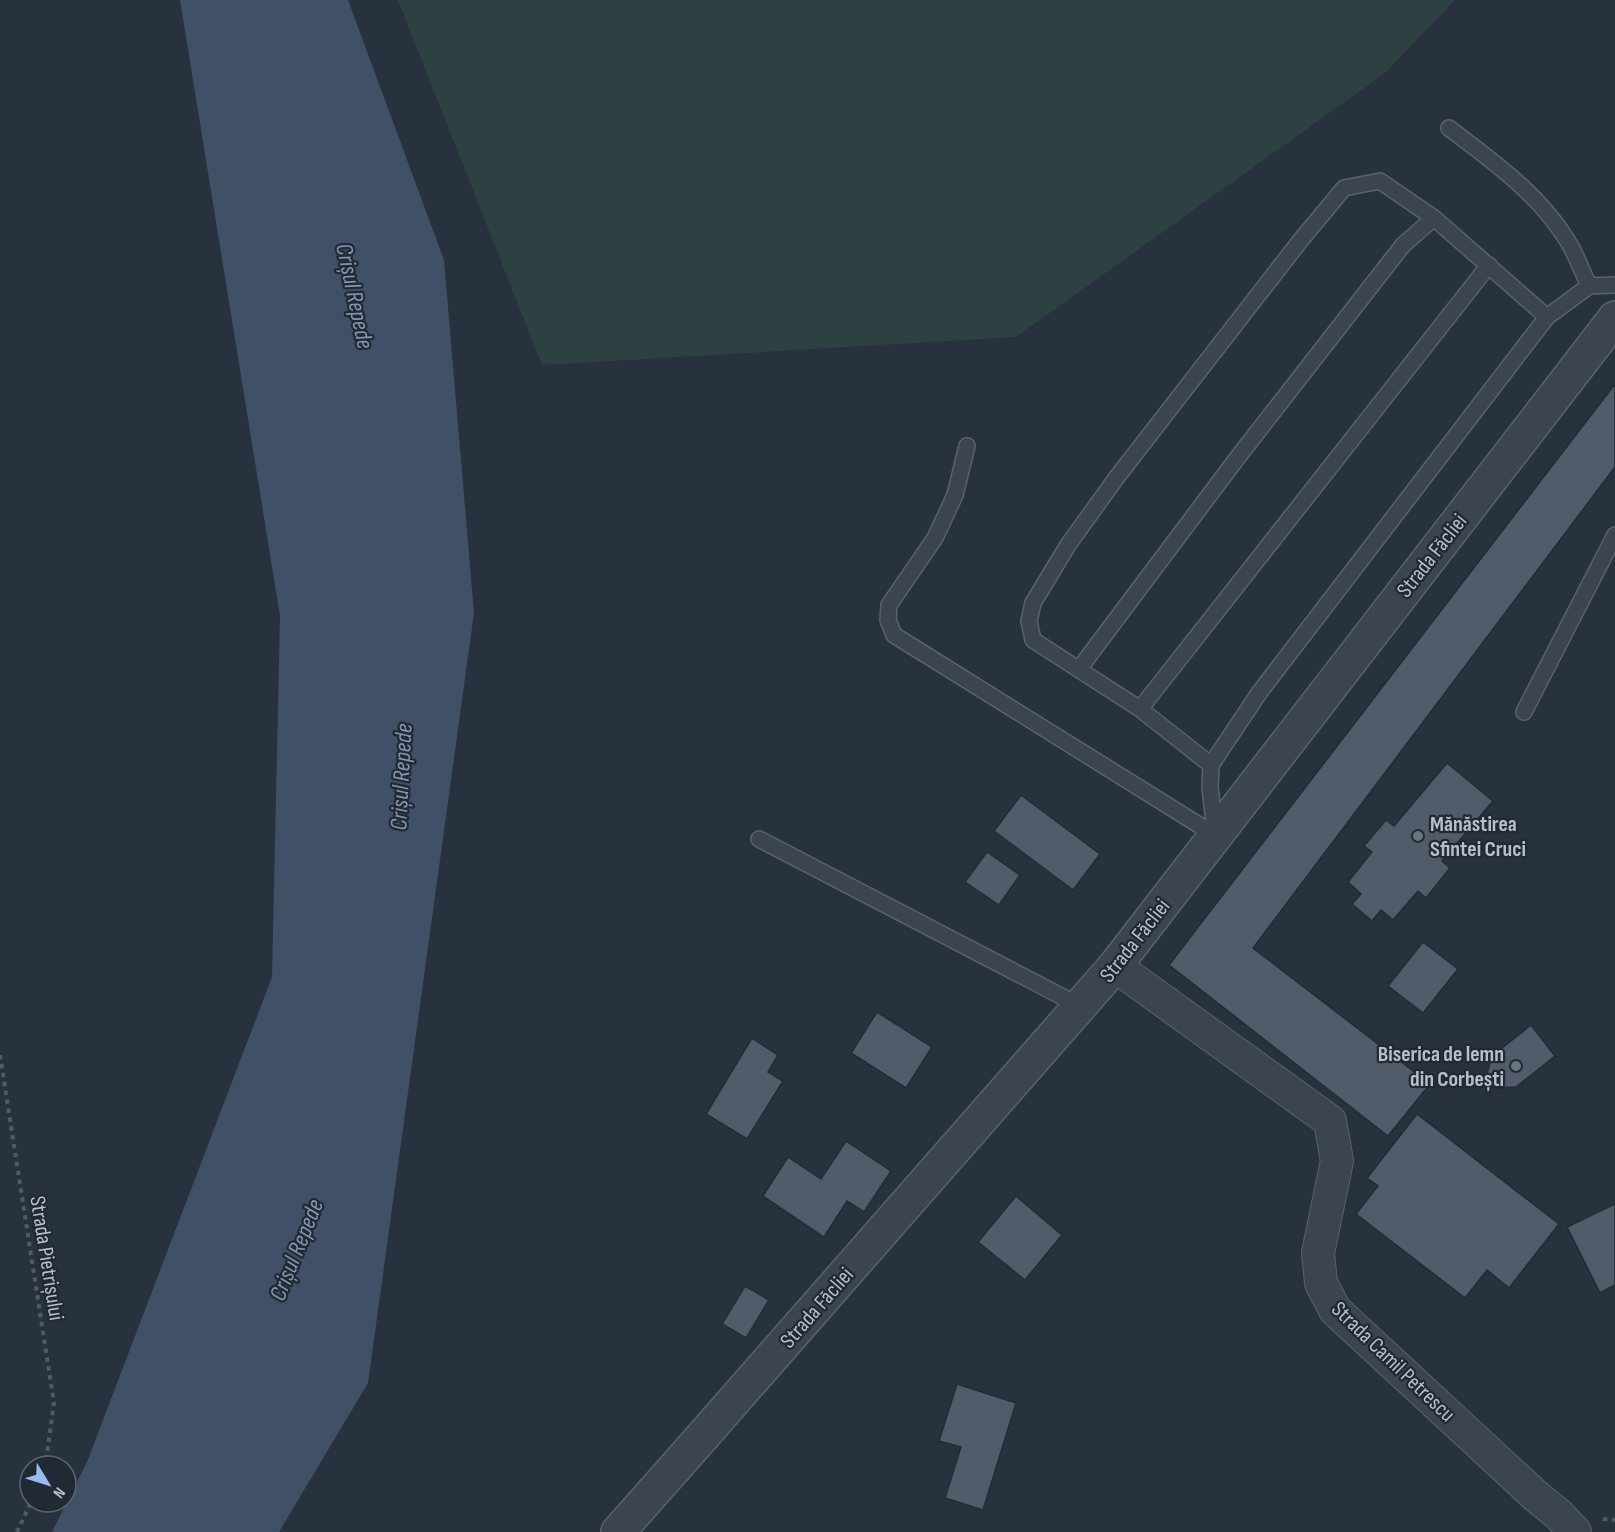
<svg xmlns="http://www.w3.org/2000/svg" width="1615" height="1532" viewBox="0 0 1615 1532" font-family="'Sofia Sans Condensed',sans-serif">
<rect width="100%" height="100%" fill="#28323e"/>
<path fill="#2d4142" d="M398,0H1455L1385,73L1016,337L542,365Z"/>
<path fill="#405066" d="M180,0H348L444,260L474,613L368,1383L279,1532H52L87,1462L272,977L280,616Z"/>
<path fill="#525b69" stroke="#232b36" stroke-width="1.5" d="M1615,384V467L1253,948L1430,1084L1388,1136L1169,965Z
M1447,763L1493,801L1442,861L1450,868L1426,898L1418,891L1393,920L1381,910L1372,921L1352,904L1361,894L1348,882L1372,852L1364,846L1386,820L1394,826Z
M1021,795L1100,854L1073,890L994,831Z
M987,852L1020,875L999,905L965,882Z
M1423,942L1458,969L1423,1013L1388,986Z
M877,1012L932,1047L906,1088L851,1053Z
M1531,1025L1555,1056L1516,1087L1495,1088L1486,1077L1492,1056Z
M752,1038L778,1055L768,1072L783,1081L747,1139L706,1114Z
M1417,1114L1559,1224L1509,1288L1487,1270L1465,1298L1356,1214L1378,1186L1367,1178Z
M846,1141L891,1171L864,1212L847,1201L824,1237L763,1196L788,1157L821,1179Z
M1016,1196L1062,1235L1025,1280L978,1242Z
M1615,1204V1285L1600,1293L1567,1227Z
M745,1286L769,1300L746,1338L722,1324Z
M957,1384L1016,1403L983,1510L945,1498L961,1447L939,1441Z"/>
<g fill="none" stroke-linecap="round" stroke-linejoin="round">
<defs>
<path id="service" d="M1449,128C1492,161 1538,193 1567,240C1576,254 1582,271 1589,286
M967,446L955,495L935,538L889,605L888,620L894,635L1215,835
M1079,669L1238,457L1403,245L1434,218
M1140,709L1489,265
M1524,712L1615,535
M1211,765L1140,709L1033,640L1029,621L1033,603L1068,545L1117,477L1300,241L1344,188L1380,181L1434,218L1547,317
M1215,832L1210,787L1211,765L1259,693L1547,317L1589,286L1615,285
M759,839L1080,1006"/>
<path id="minor" d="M1115,966L1330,1121L1337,1161L1318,1253L1321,1283L1335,1310L1537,1497L1558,1514L1575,1532"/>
<path id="tertiary" d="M618,1532L695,1445L1115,966L1615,318"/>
</defs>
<use href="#service" stroke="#5a626c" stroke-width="18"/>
<use href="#minor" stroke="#5a626c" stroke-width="34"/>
<use href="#tertiary" stroke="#5a626c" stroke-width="36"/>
<path stroke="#4c5e60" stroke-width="4" stroke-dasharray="4.5 4.5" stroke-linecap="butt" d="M0,1055L54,1403L47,1453L43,1466
M1603,1519L1615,1520
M17,1532L31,1502"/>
<use href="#service" stroke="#3c444f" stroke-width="15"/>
<use href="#minor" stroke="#3c444f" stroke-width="32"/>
<use href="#tertiary" stroke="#3c444f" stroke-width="33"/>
</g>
<g fill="#6b7280" stroke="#212934" stroke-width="2">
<circle cx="1418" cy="836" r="6"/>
<circle cx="1516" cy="1066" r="6"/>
</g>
<g text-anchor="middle" stroke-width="4.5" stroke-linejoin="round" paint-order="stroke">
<g font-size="22" fill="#b8bfc9" stroke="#212934">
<text transform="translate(1431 555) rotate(-52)" y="8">Strada Făcliei</text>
<text transform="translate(1134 940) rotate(-52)" y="8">Strada Făcliei</text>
<text transform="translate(48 1258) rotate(81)" y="8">Strada Pietrișului</text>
<text transform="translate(816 1307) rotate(-49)" y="8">Strada Făcliei</text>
<text transform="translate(1394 1361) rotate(44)" y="8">Strada Camil Petrescu</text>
</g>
<g font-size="22" font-weight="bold" fill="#b8bfc9" stroke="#212934" text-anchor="start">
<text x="1430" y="831">Mănăstirea<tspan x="1430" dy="25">Sfintei Cruci</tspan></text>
<text x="1504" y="1061" text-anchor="end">Biserica de lemn<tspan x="1504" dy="25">din Corbești</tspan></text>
</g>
<g font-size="24" font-style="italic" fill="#8396ae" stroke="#212934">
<text transform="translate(355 296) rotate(78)" y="8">Crișul Repede</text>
<text transform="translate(401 777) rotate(-87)" y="8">Crișul Repede</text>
<text transform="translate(296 1250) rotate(-68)" y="8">Crișul Repede</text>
</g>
</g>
<g transform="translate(48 1484) rotate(128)"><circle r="28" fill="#212934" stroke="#5d6570" stroke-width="1.5"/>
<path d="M0-4.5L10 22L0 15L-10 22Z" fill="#98bbef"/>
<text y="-9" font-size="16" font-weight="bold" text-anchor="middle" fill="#b8bfc9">N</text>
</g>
</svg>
